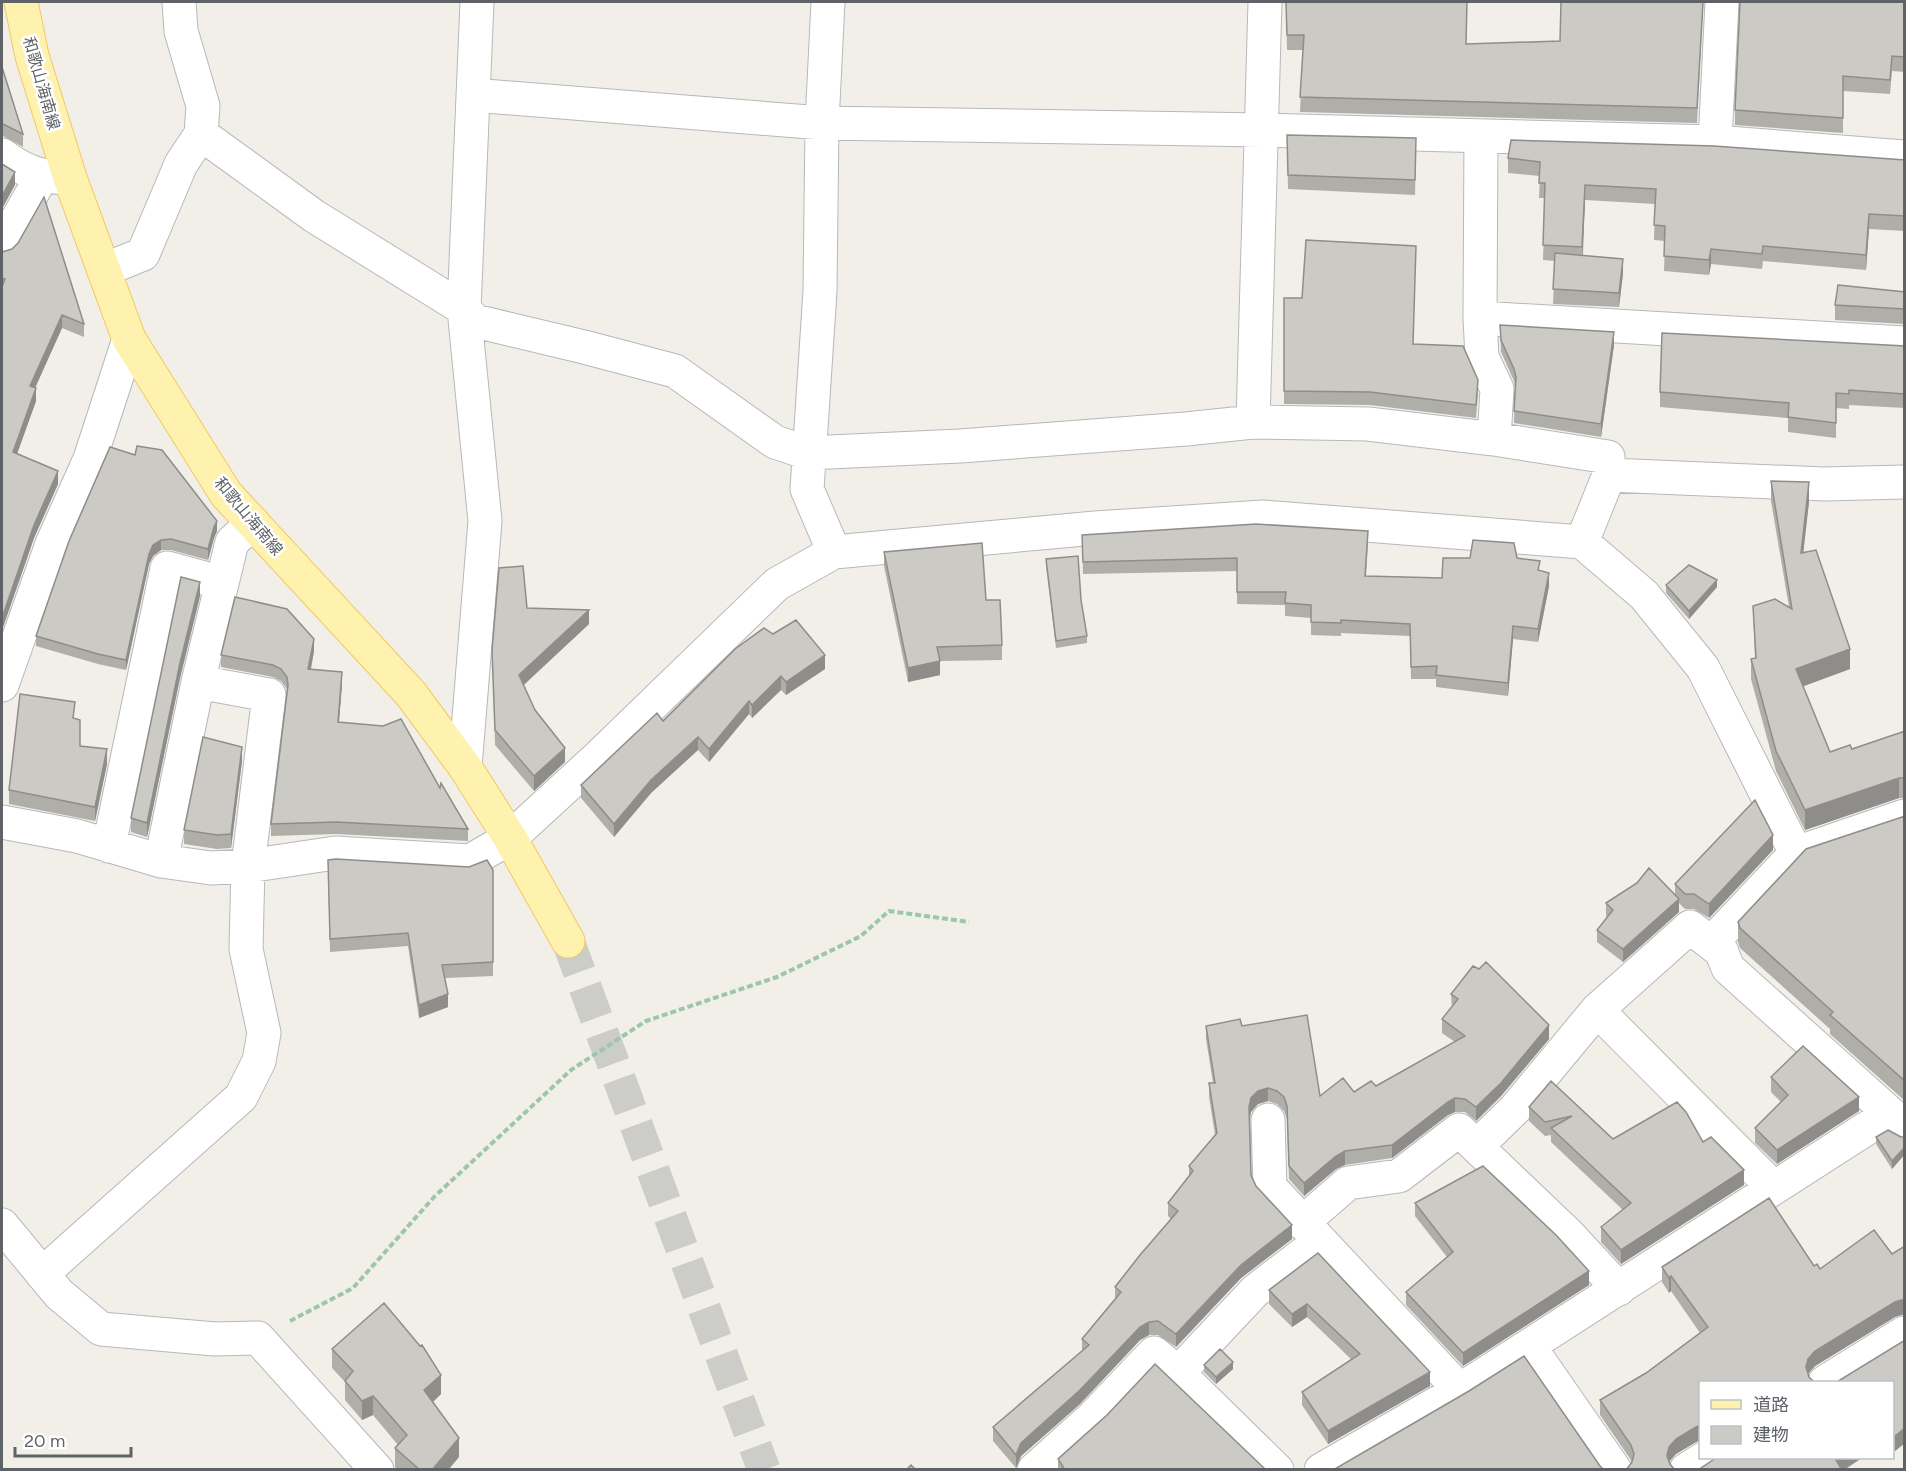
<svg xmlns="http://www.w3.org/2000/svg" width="1906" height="1471" viewBox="0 0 1906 1471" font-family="Figtree,'Noto Sans JP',sans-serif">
<rect width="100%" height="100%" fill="#f1efe8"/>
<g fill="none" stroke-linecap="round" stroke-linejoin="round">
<path stroke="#ccccc8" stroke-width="33" stroke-dasharray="33 16" stroke-linecap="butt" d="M568,941L764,1470"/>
<defs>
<path id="minor" d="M179,2L181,31L203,106L201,134
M828,2L822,123L820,291L807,489L834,552L1095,528L1263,517L1582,542L1644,595L1703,668L1796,853
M473,95L822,123L1262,130L1715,142L1904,157
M1481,136L1480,318L1904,343
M1715,142L1722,2
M2,155C22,170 37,176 63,178
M2,246L42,176
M104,270L143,254L181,164L201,134L314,216L464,309L475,321L584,347L675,371L775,442L808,453L960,446L1186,429L1253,422L1368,424L1494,439L1608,457L1609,475
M1480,318L1482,357L1497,389L1494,439
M1253,422L1265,2
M1582,542L1609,475L1824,484L1904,482
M2,685L52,544L90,459L129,339
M465,767L485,521L464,309L477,2
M1904,816L1796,853L1716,938L1728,968L1904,1126
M2,822L77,836L161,861L211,868L248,866L335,853L470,861L510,838L595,760L777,584L834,552
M109,846L167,568L222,583
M161,861L198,682
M1597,1010L1774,1188
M1268,1120L1270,1187L1460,1390
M1477,1146L1515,1109L1597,1010L1690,927L1722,952
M1302,1223L1348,1183L1399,1176L1459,1130L1569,1235L1619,1289
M2,1225L59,1294L101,1329L215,1339L258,1338L377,1470
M42,1274L241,1097L259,1061L264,1033L246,949L248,866L269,695L198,682L232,542L253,523
M1529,1346L1615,1470
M1178,1373L1277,1470
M1825,1382L1904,1333
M1034,1470L1093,1417L1154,1353L1178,1373L1255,1291L1320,1241
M1321,1470L1460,1390L1889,1114
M1686,1470L1705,1458"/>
<path id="major" d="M21,2L32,56L70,178L129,339L226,494L411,694L465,767L510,838L568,941"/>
</defs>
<use href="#minor" stroke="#b5b8bc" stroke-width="35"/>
<use href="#major" stroke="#f2c960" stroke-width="35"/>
<path stroke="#9cc7a9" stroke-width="4" stroke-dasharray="6 3" stroke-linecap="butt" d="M290,1321L353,1288L435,1196L571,1070L646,1021L777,977L861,936L889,911L969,922"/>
<use href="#minor" stroke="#fff" stroke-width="33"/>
<use href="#major" stroke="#fff2af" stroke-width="33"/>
</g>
<path fill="#afaea9" d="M1286,2L1467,44L1560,41L1561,2H1703L1697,123L1300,112L1303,50H1287Z
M1905,2V72L1892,71L1890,94L1843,91V133L1735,125V110Z
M2,67L23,134V147L3,136L2,137Z
M1287,135L1416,153L1415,195L1288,189Z
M1508,158L1905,160V231L1869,229L1866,270L1763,261L1762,269L1711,264L1709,275L1664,271L1665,241L1654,240L1655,204L1585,200L1583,255L1623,273L1619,307L1553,304L1555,261L1543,260L1545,198H1539L1540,176L1508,173Z
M2,252L84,324V337L62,328L35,388L36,401L17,454L58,484L34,538L2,630Z
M1905,292V324L1835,320V305Z
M1284,298L1414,344L1478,393L1476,418L1370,405L1284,404Z
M1500,325L1614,345L1601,437L1514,423L1515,387L1514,381L1501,352Z
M1905,346V408L1849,405V409L1836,408V438L1788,432V418L1660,407V392Z
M135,455L217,531L214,538L208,560L171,550H161L153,556L149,564L126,670L98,664L36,646V636Z
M1771,481L1809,502L1803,553L1850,669L1803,686L1830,752L1852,749L1905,731V798H1899L1805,830L1776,771L1751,679V659L1755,658L1753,606L1789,607L1771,501Z
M1082,535L1368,544L1366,576L1442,578L1517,558L1540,571L1549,586L1538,642L1513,639L1508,696L1436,687V679H1411L1410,636L1341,633V636L1311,635V618L1285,616V605L1237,604V571L1083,574Z
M884,552L986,600L1002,645V660L940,661V675L908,682L884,566Z
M1046,559L1081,600L1087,636V643L1056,648L1046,566Z
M1666,585L1717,587L1689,619L1666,593Z
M200,596L180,678L147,837L131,832V818Z
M527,608L589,624L524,685L535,710L565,762L534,791L495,745L492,650Z
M764,628L825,669L786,695L781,690L752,718L749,714L709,762L698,750L651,793L614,837L581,798V785L663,721Z
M314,651L311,670L342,684L339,722L440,788L468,829V841L336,834L271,836V824L287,689L281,681L273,677L221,667V655Z
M75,718L80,746L107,764L95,821L9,804V790Z
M242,761L231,848L217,849L184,844V830Z
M1905,816V1101L1830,1034V1029L1740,948L1738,942V922Z
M1773,850L1709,918L1694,909H1685L1679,903V912L1623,962L1597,942V930L1607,917L1606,916V903L1637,883L1675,895V884Z
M493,870V976L445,978L448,1007L419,1018L408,946L330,952L328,873Z
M1451,994L1549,1039L1501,1096L1476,1121L1465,1112H1455L1448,1115L1392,1158L1345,1165L1336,1169L1304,1196L1289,1179L1287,1119L1284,1111L1277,1104L1268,1101L1258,1104L1251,1112L1250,1119L1251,1175L1256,1186L1292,1239L1241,1278L1176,1347L1158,1335H1149L1140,1340L1080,1404L1021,1456L1016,1468L993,1441V1427L1082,1351V1339L1115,1299V1287L1171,1219L1168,1216V1203L1189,1176V1166L1215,1135L1209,1097V1083H1213L1206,1039V1026H1242L1320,1096L1354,1092L1376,1086L1455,1042L1442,1033V1019L1452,1008Z
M1771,1077L1859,1111L1777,1164L1755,1143V1128L1781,1102L1771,1092Z
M1551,1081L1613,1139L1703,1142L1744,1185L1621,1264L1601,1242V1227L1623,1210L1551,1142V1135L1545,1136L1529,1121V1107Z
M1876,1137H1905V1154L1892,1169L1876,1144Z
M1415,1203L1589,1285L1463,1366L1406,1305V1292L1447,1257L1415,1216Z
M1905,1246V1314L1895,1317L1815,1366L1808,1374L1701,1383V1440L1696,1442L1676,1454L1632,1463L1631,1460L1600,1415V1400L1646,1373L1700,1333L1671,1291L1669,1293L1662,1282V1267L1814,1266L1820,1269L1892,1254Z
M1318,1253L1430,1386L1328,1444L1302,1405V1392L1351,1359L1307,1317L1292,1327L1269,1304V1290Z
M1905,1340V1443L1895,1451L1893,1448V1383Z
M332,1349L441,1394L433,1402L459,1457L448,1470H398L395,1467V1448L398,1445L373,1415L362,1420L345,1400V1382L332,1368Z
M1204,1365L1233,1369L1216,1384L1204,1372Z
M1058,1459L1264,1468L1266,1470H1058Z"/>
<path fill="#8f8d8a" d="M15,172V185L2,209V196Z
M1585,185V200L1582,262V247Z
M1869,214V229L1866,270V255Z
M1711,249V264L1709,275V260Z
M1623,259V273L1619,307V293Z
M62,315V328L30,399V386Z
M1614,332V345L1601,437V424Z
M36,388V401L13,465V452Z
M58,471V484L34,538L2,630V618L34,525Z
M1809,482V502L1801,573V553Z
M217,521V531L214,538L208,560V549L214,527Z
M161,540V550L153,556L149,564L126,670V660L149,554L153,545Z
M1549,573V586L1538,642V629Z
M1717,580V587L1689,619V611Z
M200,582V596L180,678L147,837V823L180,663Z
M589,610V624L519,689V675Z
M1513,626V639L1508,696V683Z
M314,639V651L308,681V669Z
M1850,649V669L1796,689V669Z
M825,655V669L786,695V682Z
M940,661V675L908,682V668Z
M342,672V684L338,734V722Z
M781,676V690L752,718V705Z
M749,701V714L709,762V749Z
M698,737V750L651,793L614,837V824L651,780Z
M242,747V761L231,848V834Z
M565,748V762L534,791V776Z
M107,749V764L95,821V807Z
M1899,778V798L1805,830V810Z
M1773,835V850L1709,918V904Z
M1679,899V912L1623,962V949Z
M448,994V1007L419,1018V1005Z
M1549,1025V1039L1501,1096L1476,1121V1107Z
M1268,1088V1101L1258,1104L1251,1112L1249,1121V1107L1251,1098L1258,1091Z
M1859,1097V1111L1777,1164V1150Z
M1455,1098V1112L1448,1115L1392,1158V1145L1448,1102Z
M1905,1147V1154L1892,1169V1161Z
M1345,1151V1165L1336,1169L1304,1196V1183L1336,1156Z
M1744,1170V1185L1621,1264V1250Z
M1292,1225V1239L1241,1278L1176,1347V1334L1241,1265Z
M1589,1271V1285L1463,1366V1353Z
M1671,1276V1291L1669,1293V1278Z
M1904,1299V1314L1895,1317L1815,1366L1808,1374L1806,1367L1808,1359L1815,1351L1895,1302Z
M1307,1304V1317L1292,1327V1314Z
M1149,1322V1335L1140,1340L1080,1404L1021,1456L1016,1468V1455L1021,1443L1140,1327Z
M1233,1362V1369L1216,1384V1377Z
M1430,1372V1386L1328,1444V1431Z
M441,1375V1394L424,1410V1390Z
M373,1396V1415L362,1420V1401Z
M1701,1425V1440L1696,1442L1676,1454L1669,1462L1667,1456L1669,1447L1676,1439L1696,1427Z
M1905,1428V1443L1895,1451V1436Z
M459,1438V1457L448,1470H432Z
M1840,1458H1862L1844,1470H1836V1460Z"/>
<path fill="#cccac5" stroke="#8f8d8a" stroke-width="1.5" d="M1286,2H1467L1466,44L1560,41L1561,2H1703L1697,108L1300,97L1304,35H1287Z
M1740,2H1905V57L1892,56L1890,80L1843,76V118L1735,110Z
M2,67L23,134L3,124H2Z
M1287,135L1416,138L1415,180L1288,175Z
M1511,140L1714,146L1905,160V216L1869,214L1866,255L1763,246L1762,254L1711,249L1709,260L1664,256L1665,226L1654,225L1656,189L1585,185L1582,247L1543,245L1545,183H1539L1540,162L1508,158Z
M2,164L15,172L2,196Z
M44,197L84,324L62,315L30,386L36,388L13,452L58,471L34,525L2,618V287L5,279L2,278V252L12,249L18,243Z
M1306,240L1416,246L1413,344L1463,346L1478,380L1476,405L1370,392L1284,391V298H1302Z
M1555,253L1623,259L1619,293L1553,289Z
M1838,285L1905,292V309L1835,305Z
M1500,325L1614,332L1601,424L1514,411L1516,377L1514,369L1501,340Z
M1662,333L1905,346V394L1849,390V394L1836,393V423L1788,417L1789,403L1660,392Z
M137,446L162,450L217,521L214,527L208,549L171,539L161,540L153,545L149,554L126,660L98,654L36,636L69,541L110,447L135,455Z
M1771,481L1809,482L1801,553L1816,550L1850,649L1796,669L1830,752L1850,745L1852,749L1905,731V778H1899L1805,810L1776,751L1751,659L1756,658L1753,606L1775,599L1792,609Z
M1256,524L1368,531L1365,576L1442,578L1443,558H1470L1473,540L1514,543L1517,558L1540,561L1538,570L1549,573L1538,629L1513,626L1508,683L1436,675L1437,666L1411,667L1410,624L1341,620V623L1311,622V605L1285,603L1286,592H1237V558L1083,562L1082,535Z
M982,543L986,600H1000L1002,645L937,647L940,661L908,668L884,552Z
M1078,556L1081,600L1087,636L1056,641L1046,559Z
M1689,565L1717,580L1689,611L1666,585Z
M523,566L527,608L589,610L519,675L535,710L565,748L534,776L495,730L492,650L499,568Z
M181,577L200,582L180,663L147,823L131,818Z
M235,597L287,609L314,639L308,669L342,672L338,722L383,726L401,719L440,788L441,783L468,829L336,822L271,824L288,685L287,677L281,669L273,665L221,655Z
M796,620L825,655L786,682L781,676L752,705L749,701L709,749L698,737L651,780L614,824L581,785L657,713L663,721L735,649L764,628L773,634Z
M20,694L75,702L73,718L80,720V746L107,749L95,807L9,790Z
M203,737L242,747L231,834L217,835L184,830Z
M1755,800L1773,835L1709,904L1694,894H1685L1675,884Z
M1905,816V1081L1830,1015L1833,1012L1740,928L1738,922L1806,849Z
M336,859L469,867L487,860L493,870V962L442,965L448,994L419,1005L408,933L330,939L328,860Z
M1649,868L1679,899L1623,949L1597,930L1613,910L1606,903L1637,883Z
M1486,962L1549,1025L1501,1083L1476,1107L1465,1099L1455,1098L1448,1102L1392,1145L1345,1151L1336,1156L1304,1183L1289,1166L1287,1106L1284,1097L1277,1091L1268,1088L1258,1091L1251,1098L1249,1107L1251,1175L1256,1186L1292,1225L1241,1265L1176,1334L1158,1321L1149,1322L1140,1327L1080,1390L1021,1443L1016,1455L993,1427L1089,1345L1082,1339L1121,1292L1115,1287L1140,1255L1178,1211L1168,1203L1193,1171L1189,1166L1217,1133L1209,1083H1215L1206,1026L1240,1019L1242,1026L1307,1015L1320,1096L1343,1078L1354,1092L1371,1081L1376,1086L1465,1036L1442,1019L1458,999L1451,994L1473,966L1479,969Z
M1803,1046L1859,1097L1777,1150L1755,1128L1788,1095L1771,1077Z
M1551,1081L1613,1139L1677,1102L1686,1112L1703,1142L1711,1137L1744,1170L1621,1250L1601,1227L1631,1203L1551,1128L1572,1116L1545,1122L1529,1107Z
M1888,1130L1901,1137H1905V1147L1892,1161L1876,1137Z
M1483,1166L1556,1235L1589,1271L1463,1353L1406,1292L1453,1252L1415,1203Z
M1769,1198L1814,1266L1817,1264L1820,1269L1874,1230L1892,1254L1905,1246V1299L1895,1302L1815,1351L1808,1359L1806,1367L1809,1377L1815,1383H1701V1425L1696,1427L1676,1439L1669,1447L1667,1456L1670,1464L1675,1470H1626L1632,1462L1634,1454L1631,1445L1600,1400L1646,1373L1708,1327L1671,1276L1669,1278L1662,1267Z
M1318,1253L1430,1372L1328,1431L1302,1392L1360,1354L1307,1304L1292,1314L1269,1290Z
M384,1303L420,1346L422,1345L441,1375L424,1390L459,1438L432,1470H420L395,1448L407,1435L373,1396L362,1401L345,1381L353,1371L332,1349Z
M1905,1340V1428L1895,1436L1893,1433V1383H1835Z
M1220,1349L1233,1362L1216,1377L1204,1365Z
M1524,1356L1600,1466L1604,1470H1333L1469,1391Z
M1155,1364L1264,1468L1266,1470H1065L1058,1459L1107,1415Z
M1716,1458H1840L1836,1460L1842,1470H1698Z
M911,1465L916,1470H906Z"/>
<g text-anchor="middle" stroke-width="5" stroke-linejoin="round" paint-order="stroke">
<g font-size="16" fill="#5f6368" stroke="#fff">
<text transform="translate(42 83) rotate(74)" y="6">和歌山海南線</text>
<text transform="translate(249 516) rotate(50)" y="6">和歌山海南線</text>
</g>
</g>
<rect width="1906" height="1471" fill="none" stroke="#5f6368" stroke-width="6"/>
<rect x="1699" y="1381" width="195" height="78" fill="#ffffff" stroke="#bfc1c3" stroke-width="1.5"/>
<rect x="1711" y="1400" width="30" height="9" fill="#fff2af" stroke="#bfc1c3" stroke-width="1.5"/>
<text x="1753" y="1411" font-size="18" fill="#5f6368">道路</text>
<rect x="1711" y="1426" width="30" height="18" fill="#cccac5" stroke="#bfc1c3" stroke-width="1.5"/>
<text x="1753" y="1441" font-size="18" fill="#5f6368">建物</text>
<path d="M15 1447v9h116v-9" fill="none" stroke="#5f6368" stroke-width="3"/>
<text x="24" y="1447" font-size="18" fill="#5f6368" stroke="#ffffff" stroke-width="4.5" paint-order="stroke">20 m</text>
</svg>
